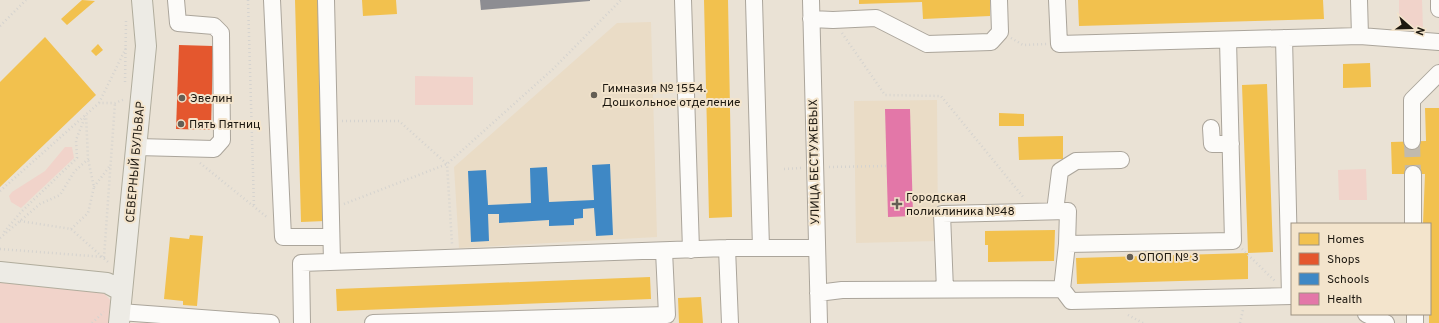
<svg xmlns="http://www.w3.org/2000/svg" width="1439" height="323" viewBox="0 0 1439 323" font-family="Overpass,sans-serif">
<rect width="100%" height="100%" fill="#eae2d5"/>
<path fill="#eadcc6" d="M651,22L657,237L459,248L454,167L617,23Z
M937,100L938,241L856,243L854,101Z"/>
<path fill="#f1d3ca" d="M1399,0H1422L1423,29L1399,30Z
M415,76L473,77V105H415Z
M65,147H72L74,158L21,208L11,202L9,196L12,192L45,171Z
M1366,169L1367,200H1339L1338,170Z
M0,279L102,291L113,303L114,323H0Z"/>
<path fill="#f2c14e" d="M82,0L95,1L67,25L61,19Z
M295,0H319L325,221L301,222Z
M362,0H396L397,14L363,16Z
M704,0H728L732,217L709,218Z
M859,0H990V16L923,19L922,2L859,4Z
M1078,0H1323L1324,19L1079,26Z
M45,37L96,95L0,187V82Z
M98,44L103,50L96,56L91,51Z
M1370,63L1371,87L1343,88V64Z
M1267,84L1273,252L1248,253L1242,85Z
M1425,108H1439V323H1429L1430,224H1423L1425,174H1392L1391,142L1426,141Z
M999,113L1024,114V126H999Z
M1063,136V159L1019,160L1018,137Z
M1055,230L1054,261L988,262V245H985V231Z
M190,235L203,236L197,306L183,305V301L164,299L170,237L189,239Z
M1248,253V279L1077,284L1076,258Z
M650,277L651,299L337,311L336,289Z
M701,297L703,323H679L678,298Z"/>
<path fill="#e4572e" d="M179,45L213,46L211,130L176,129Z"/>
<path fill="#3f88c5" d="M610,164L613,235L596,236L594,208L583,209V218L574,219V225L549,226V220L499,223V214H488L489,241L471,242L468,171L486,170L488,205L531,203L530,168L547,167L549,202L594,200L592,165Z"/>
<path fill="#e377a8" d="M885,109H910L913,216L888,217Z"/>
<path fill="#8d8d92" d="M480,0H590V1L481,10Z"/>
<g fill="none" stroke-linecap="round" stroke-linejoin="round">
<path stroke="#c1baae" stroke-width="16" stroke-dasharray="16 8" stroke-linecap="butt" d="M1412,141L1413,174"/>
<defs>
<path id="minor" d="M272,0L283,237H331
M326,0L332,262
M683,0L691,250
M754,0L761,248
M811,0L819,323
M1057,0L1059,44L1360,36L1439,42
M1359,0L1360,36
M1439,0V9
M811,19L833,20L876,18L927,44L991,42L1000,32L999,0
M1284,38L1290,296
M1211,128L1212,144H1231
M1412,141V100L1439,73
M137,147L214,149L222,140L221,33L214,26L178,23L176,0
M1413,174V224
M1055,211L1060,171L1076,161L1121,160
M727,248L730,323
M1062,289L1067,244L1233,241L1228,40
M945,290L942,214L1068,211L1067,244
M818,293L842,290L1062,289L1071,301L1292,296
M120,312L271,323
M1366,314L1386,323
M1415,314V323
M302,323L301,263L727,248H817
M373,323L667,315L664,251"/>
<path id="major" d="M0,272L107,283L122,291
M119,323L146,46L142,0"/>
</defs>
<use href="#minor" stroke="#aba59b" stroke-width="18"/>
<use href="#major" stroke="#b0ac9c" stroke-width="22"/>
<path stroke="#d5d3cf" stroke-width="2.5" stroke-dasharray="1 3" stroke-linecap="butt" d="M248,0L254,207
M0,26L26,0
M842,33L885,95L941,96L1024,198
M1011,38L1023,45L1047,44
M125,82L126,21
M99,103L126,48
M342,121H399L447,164L452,244
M200,163L268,218
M829,167L886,166
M784,169L801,168
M94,187L109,167
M0,191L99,103H115L125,99
M344,204L447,164L553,69L621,0
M20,221L71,229L108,262
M71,229L88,213L94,187L88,159
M4,232L21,212L77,158L76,140L85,117
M0,238L40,204L60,195L74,172L88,159L86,115
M0,249L104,257L115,103
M1242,249L1276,282
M1128,315L1143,323
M92,323L104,312
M1240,323L1243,310"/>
<use href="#minor" stroke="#fcfbf9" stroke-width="16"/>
<use href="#major" stroke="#edebe5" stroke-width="20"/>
</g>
<g fill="#655f55" stroke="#f3e4cc" stroke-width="1.5">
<circle cx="594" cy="95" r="4"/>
<circle cx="182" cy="98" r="4"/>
<circle cx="181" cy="124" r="4"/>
<path d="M895 198h4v4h4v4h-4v4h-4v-4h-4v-4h4z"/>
<circle cx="1130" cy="257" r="4"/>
</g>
<g text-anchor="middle" stroke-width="4" stroke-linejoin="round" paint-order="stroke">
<g font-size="12" fill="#1d1810" stroke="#f3e4cc" text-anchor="start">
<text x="602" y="92">Гимназия № 1554.<tspan x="602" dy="14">Дошкольное отделение</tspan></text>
<text x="190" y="102">Эвелин</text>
<text x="189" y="128">Пять Пятниц</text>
<text x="906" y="201">Городская<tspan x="906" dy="14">поликлиника №48</tspan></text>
<text x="1138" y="261">ОПОП № 3</text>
</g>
<g font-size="12" fill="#1d1810" stroke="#f3e4cc">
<text transform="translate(135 162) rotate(-85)" y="4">СЕВЕРНЫЙ БУЛЬВАР</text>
<text transform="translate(814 162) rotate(-91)" y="4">УЛИЦА БЕСТУЖЕВЫХ</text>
</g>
</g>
<rect x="1291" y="223" width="140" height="92" fill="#f3e4cc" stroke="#9d9281"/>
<rect x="1299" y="233" width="20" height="12" fill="#f2c14e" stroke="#9d9281"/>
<text x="1327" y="243" font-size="12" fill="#1d1810">Homes</text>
<rect x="1299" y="253" width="20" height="12" fill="#e4572e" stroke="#9d9281"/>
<text x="1327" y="263" font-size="12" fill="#1d1810">Shops</text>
<rect x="1299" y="273" width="20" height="12" fill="#3f88c5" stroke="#9d9281"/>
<text x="1327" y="283" font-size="12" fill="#1d1810">Schools</text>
<rect x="1299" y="293" width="20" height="12" fill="#e377a8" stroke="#9d9281"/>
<text x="1327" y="303" font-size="12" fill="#1d1810">Health</text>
<g transform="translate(1411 28) rotate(110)" stroke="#f3e4cc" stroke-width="3" paint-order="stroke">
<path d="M0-3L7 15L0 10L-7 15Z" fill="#1d1810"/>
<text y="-6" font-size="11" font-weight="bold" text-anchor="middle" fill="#1d1810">N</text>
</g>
</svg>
